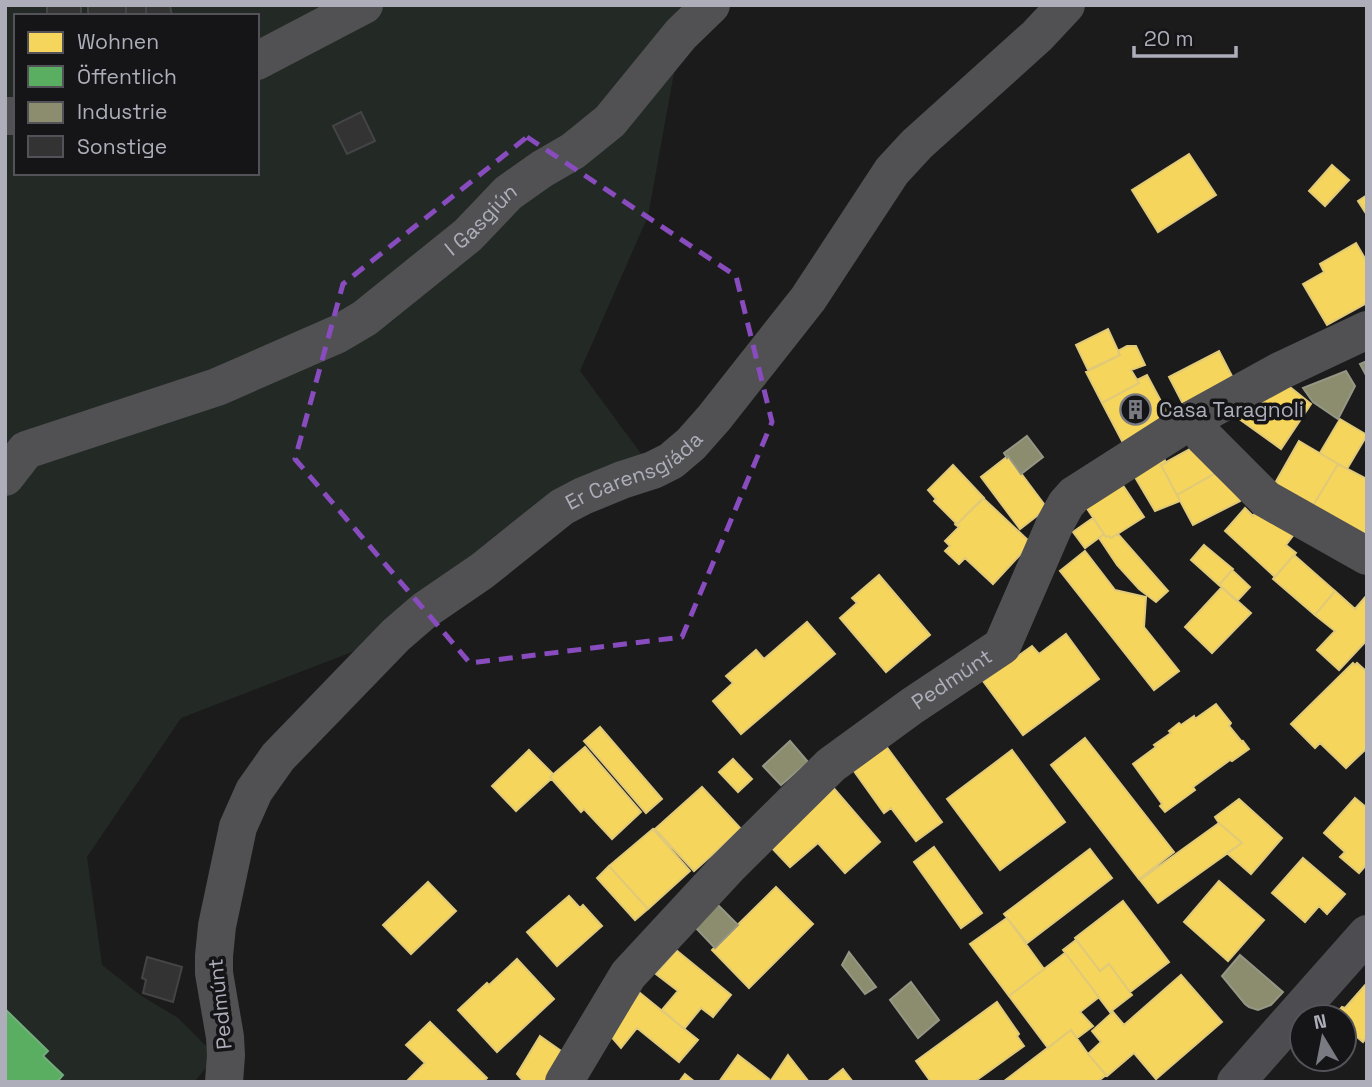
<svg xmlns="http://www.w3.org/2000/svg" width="1372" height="1087" viewBox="0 0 1372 1087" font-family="'Space Grotesk',sans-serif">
<rect width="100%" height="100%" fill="#1b1b1b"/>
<path fill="#232a25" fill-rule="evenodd" d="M5,5H711L681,34L648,216L580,371L653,470L396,635L181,718L87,857L102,965L140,995L178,1018L216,1056L194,1082H5ZM16,16H257V173H16Z"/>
<path fill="#f6d55c" stroke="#e0c978" stroke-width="2" d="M1189,154L1216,195L1158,232L1132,190Z
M1332,165L1349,180L1325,206L1309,191Z
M1367,195V215L1358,201Z
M1356,243L1367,262V303L1327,325L1303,284L1324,272L1320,264Z
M1108,329L1120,355L1088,370L1076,345Z
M1127,346H1136L1145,365L1131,370L1139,383L1102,403L1086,372L1120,355L1118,351Z
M1219,351L1233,378L1183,404L1169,377Z
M1147,375L1170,418L1123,443L1102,403L1139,383L1137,380Z
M1285,383L1311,404L1281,449L1231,413Z
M1340,419L1367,435L1347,469L1320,453Z
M1299,441L1338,464L1308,514L1270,492Z
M1199,444L1223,469L1177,495L1161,465Z
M1162,454L1166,463L1161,465L1180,501L1155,511L1129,467Z
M1008,456L1047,508L1020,529L981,477Z
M1338,464L1367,479V541L1308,514Z
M953,465L984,498L956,525L955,524L956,523L934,501L936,499L928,490Z
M1223,469L1240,501L1193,525L1177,495Z
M1122,484L1144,517L1111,538L1109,536L1106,537L1086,507Z
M983,498L1031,543L993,584L965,558L959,564L945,551L950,546L945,541L959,527L956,525Z
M1262,504L1298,529L1286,545L1296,553L1275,577L1225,531L1245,508L1253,516Z
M1093,518L1104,534L1085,548L1073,532Z
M1104,534L1106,537L1109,536L1111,538L1118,534L1168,591L1156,602L1139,589L1117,565L1099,538Z
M1204,545L1233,569L1219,585L1191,560Z
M1085,551L1115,590L1146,597L1144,627L1179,671L1154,690L1060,571Z
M1294,555L1335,591L1315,615L1273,579Z
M1232,570L1250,587L1237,601L1219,585Z
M879,575L930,635L886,672L840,618L857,603L852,598Z
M1222,587L1251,613L1212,653L1185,627Z
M1335,591L1355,609L1367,595V640L1339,670L1317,650L1335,631L1315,615Z
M807,622L835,654L741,734L713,701L733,683L726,676L756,650L764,659Z
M1066,634L1099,679L1023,735L983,681L1032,646L1039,654Z
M1353,663L1355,665L1357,663L1367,672V748L1346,768L1320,743L1315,748L1291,724Z
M1216,704L1231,723L1229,726L1242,742L1243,741L1249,749L1232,761L1230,760L1193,787L1195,790L1165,812L1160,806L1162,804L1133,764L1156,747L1154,745L1171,733L1169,731L1179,723L1181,725L1194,716L1195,719Z
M600,727L662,799L646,813L584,741Z
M1085,738L1174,852L1139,879L1051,765Z
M883,742L942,822L916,841L891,808L884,813L851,767Z
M585,747L641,812L612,839L584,809L581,812L550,777Z
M529,750L553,774L550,777L551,779L516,811L492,786Z
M1012,750L1065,822L1000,870L947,799Z
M733,759L752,779L738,792L719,772Z
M831,785L880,842L845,873L818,843L790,867L769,845Z
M702,787L741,829L694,871L655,829Z
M1355,798L1367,808V864L1359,873L1340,857L1345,852L1324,833Z
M1239,799L1282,838L1251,874L1227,853L1242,843L1219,823L1215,817Z
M1219,823L1242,843L1158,903L1140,880Z
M653,829L690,871L648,909L609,866Z
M934,847L982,913L961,928L914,862Z
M1090,849L1112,878L1027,943L1004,914Z
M1303,858L1345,894L1327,914L1319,906L1305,922L1272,893Z
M609,866L648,909L635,920L597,878Z
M1219,881L1264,920L1228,961L1184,922Z
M428,882L456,911L411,954L383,925Z
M776,887L813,924L749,988L712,950Z
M569,896L580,908L583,905L602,926L557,966L527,932Z
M1123,901L1169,962L1130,992L1109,964L1100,971L1075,938Z
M1007,918L1044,969L1009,996L970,944Z
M1076,940L1100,971L1109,964L1132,995L1110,1012L1063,950Z
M676,950L731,995L713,1017L701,1008L684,1029L662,1010L678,991L656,974Z
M1065,953L1099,997L1080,1012L1093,1026L1077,1038L1071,1030L1048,1048L1009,996Z
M517,959L554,999L497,1052L458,1010L487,983L489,985Z
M1181,975L1222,1022L1156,1079L1134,1053L1107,1076L1088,1054L1101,1042L1092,1031L1113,1012L1124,1025Z
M1367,983V1037L1363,1042L1344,1026V1017H1333L1342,1007L1345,1008Z
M640,993L698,1040L679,1062L637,1028L621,1048L608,1033Z
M997,1002L1019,1034L1017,1036L1024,1046L974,1082H931L916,1061Z
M430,1022L487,1078L483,1082H406L425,1063L406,1045Z
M1071,1030L1088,1054L1106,1075L1097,1082H1003Z
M540,1036L564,1053L545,1082H524L517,1074Z
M738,1055L769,1079L766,1082H719Z
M788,1055L809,1082H770Z
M843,1069L853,1082H827Z
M685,1074L695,1082H679Z"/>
<path fill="#5aae61" stroke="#73ae7c" stroke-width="2" d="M5,1009L48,1051L43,1056L63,1075L57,1082H5Z"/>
<path fill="#8c8c6e" stroke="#969685" stroke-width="2" d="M1367,361V377L1360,364Z
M1346,371L1355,386L1338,419L1313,402L1303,388Z
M1027,436L1043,457L1021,474L1008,456L1007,458L1004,453Z
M790,741L808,762L781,785L763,766Z
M716,903L738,925L715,948L694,926Z
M849,952L876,987L865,994L842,965Z
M1240,955L1283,992L1271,1005L1258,1010L1249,1007L1245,1004L1222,976Z
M911,982L939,1020L918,1038L890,1000Z"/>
<path fill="#333" stroke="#444447" stroke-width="2" d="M47,5H81V16H47Z
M88,5H126V16H88Z
M126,5H146V16H126Z
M146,5H170L172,16H146Z
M361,112L375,141L347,154L333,126Z
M147,957L182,967L173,1002L143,993L146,980L142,978Z"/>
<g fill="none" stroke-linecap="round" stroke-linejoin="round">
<g stroke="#515154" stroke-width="38">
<path d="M257,61L364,5"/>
<path d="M5,116H16"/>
<path d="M1193,419L1204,437L1266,499L1367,556"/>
<path id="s1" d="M5,477L26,450L217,387L338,334L365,318L468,235L508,193L542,169L573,151L610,121L681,34L711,5"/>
<path id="s2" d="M224,1082L226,1055L225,1037L214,973V956L217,926L238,827L254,791L278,757L396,635L425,610L482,571L562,507L583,496L622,480L653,470L671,461L691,444L714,418L808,299L892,171L917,144L1037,36L1066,5"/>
<path id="s3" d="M564,1082L628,975L728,867L831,765L912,706L1002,646L1054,526L1066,504L1074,495L1193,419L1280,371L1367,330"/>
</g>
<path stroke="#4d4d51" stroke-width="38" d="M1236,1082L1367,934"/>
</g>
<path fill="none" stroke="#884cbe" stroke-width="5" stroke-dasharray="14 9" stroke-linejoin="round" d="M527,137L736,276L772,422L682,637L470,663L295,459L343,284Z"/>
<defs>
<symbol id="building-ring" viewBox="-11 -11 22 22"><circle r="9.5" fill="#151517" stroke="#7a7b82" stroke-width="1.5"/><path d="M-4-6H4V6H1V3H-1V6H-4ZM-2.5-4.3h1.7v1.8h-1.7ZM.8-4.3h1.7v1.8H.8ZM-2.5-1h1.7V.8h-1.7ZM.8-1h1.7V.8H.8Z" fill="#7a7b82"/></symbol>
</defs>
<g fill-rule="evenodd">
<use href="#building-ring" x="1118" y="392" width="35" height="35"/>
</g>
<g text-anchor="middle" stroke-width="7" stroke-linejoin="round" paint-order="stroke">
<g font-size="21" fill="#adaeba" stroke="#151517">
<text dy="7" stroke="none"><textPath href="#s1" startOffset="551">I Gasgiún</textPath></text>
<text dy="7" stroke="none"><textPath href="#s2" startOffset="800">Er Carensgiáda</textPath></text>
<text dy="7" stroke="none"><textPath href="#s3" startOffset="565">Pedmúnt</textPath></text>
<text transform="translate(220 1004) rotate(-96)" y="7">Pedmúnt</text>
</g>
<g font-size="21" fill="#adaeba" stroke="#151517" text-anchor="start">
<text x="1159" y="417">Casa Taragnoli</text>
</g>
</g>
<rect width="1372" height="1087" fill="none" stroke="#adaeba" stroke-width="14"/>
<rect x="14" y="14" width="245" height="161" fill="#151517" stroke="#525258" stroke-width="2"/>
<rect x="28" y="32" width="35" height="21" fill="#f6d55c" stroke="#525258" stroke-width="2"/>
<text x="77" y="49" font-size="21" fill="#adaeba">Wohnen</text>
<rect x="28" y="66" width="35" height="21" fill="#5aae61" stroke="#525258" stroke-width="2"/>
<text x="77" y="84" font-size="21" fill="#adaeba">Öffentlich</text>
<rect x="28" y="102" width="35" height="21" fill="#8c8c6e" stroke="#525258" stroke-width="2"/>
<text x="77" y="119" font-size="21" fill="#adaeba">Industrie</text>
<rect x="28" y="136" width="35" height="21" fill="#333333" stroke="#525258" stroke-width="2"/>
<text x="77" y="154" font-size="21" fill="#adaeba">Sonstige</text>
<g transform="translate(1323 1038) rotate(350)"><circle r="33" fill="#151517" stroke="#525258" stroke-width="2"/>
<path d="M0-5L12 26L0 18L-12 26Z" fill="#7a7b82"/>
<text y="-10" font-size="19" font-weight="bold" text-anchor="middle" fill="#adaeba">N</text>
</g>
<path d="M1134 46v10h102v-10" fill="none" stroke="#adaeba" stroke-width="3.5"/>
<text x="1144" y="46" font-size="21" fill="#adaeba" stroke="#151517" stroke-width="5" paint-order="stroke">20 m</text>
</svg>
